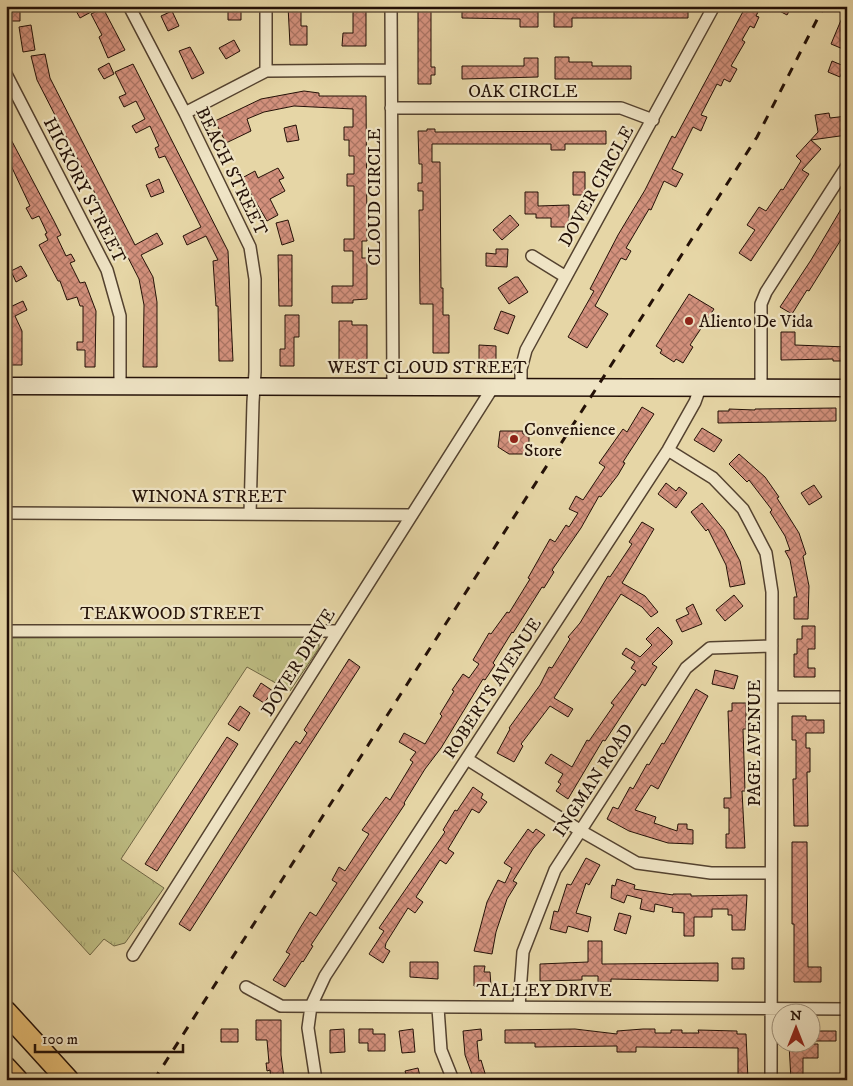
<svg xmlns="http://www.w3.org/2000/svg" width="853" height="1086" viewBox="0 0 853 1086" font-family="'IM FELL DW Pica',serif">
<defs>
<pattern id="grass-tufts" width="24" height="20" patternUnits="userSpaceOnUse" patternTransform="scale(1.25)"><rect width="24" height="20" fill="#bdbc82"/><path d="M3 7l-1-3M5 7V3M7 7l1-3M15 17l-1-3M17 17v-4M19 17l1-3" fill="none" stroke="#a2a16f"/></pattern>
<pattern id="building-cross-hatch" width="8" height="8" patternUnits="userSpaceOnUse" patternTransform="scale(1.25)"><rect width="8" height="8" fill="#d3917d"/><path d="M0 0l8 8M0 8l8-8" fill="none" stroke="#ab7564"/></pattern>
</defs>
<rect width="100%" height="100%" fill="#e6d6a6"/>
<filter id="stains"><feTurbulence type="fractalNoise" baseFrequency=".004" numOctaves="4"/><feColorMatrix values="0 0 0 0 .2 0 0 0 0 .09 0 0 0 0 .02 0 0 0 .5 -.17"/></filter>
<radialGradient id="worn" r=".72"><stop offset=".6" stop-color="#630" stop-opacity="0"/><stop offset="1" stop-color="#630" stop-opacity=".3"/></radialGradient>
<path fill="url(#grass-tufts)" stroke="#706644" d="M315,637L319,642V648L290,691L247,667L121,859L164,888L125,943L114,946L104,939L90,955L6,863V638Z"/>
<path fill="url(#building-cross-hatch)" stroke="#241107" d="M7,6H20V21H7Z
M80,6H88L91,12L80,18L75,9Z
M228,6H241V20H228Z
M288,6H301V26H307V45H290Z
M353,6H366V46H342L343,33H353Z
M418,6H431V67H435V75H431V84H418Z
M462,6H528V10H538V27H520V19L462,18Z
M565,6H688V18H572V27H554V10H565Z
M746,6H761L756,16L759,17L754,28L750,26L742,40L745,42L731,66L737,69L730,82L724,79L721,86L717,84L701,115L707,117L701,131L693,127L672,169L683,174L676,187L664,181L651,210L649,209L626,248L631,251L626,260L621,258L595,306L608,314L587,348L568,337L594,291L590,289L618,235L645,190L672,136L675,138Z
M770,6H792L787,15Z
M847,6V41L843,49L831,44Z
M103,8L125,50L108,58L99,37L102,35L91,14Z
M172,11L179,26L168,31L161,16Z
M31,25L35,50L23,52L19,27Z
M234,40L240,51L226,59L219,48Z
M190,47L204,73L192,79L179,51Z
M45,54L50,78L135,245L157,233L163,244L141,255L153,277L157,302V367H143L144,305L139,279L37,80L31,56Z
M555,57H569V62H592V66H631V79H555Z
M524,58H538V77L462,79V66H524Z
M832,61L844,66L840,77L828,72Z
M109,63L114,74L104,79L98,69Z
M133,64L228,251L233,361H219L218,306H216L213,261L218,260L206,236L187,245L183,236L201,227L165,156L159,158L155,148L159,146L150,126L136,133L132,126L145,119L136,101L124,107L119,97L126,94L115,72Z
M304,91L319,93V96H366L367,241H362V258H367V299L353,300V303H332V286H353V251H344V239H354V186H347V174H354V156H349V140H344V127H353V109L294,106L264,112L247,119L251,131L226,143L215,121L261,99Z
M829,113L830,118L847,116V135L811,140L821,149L802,170L809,174L751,261L739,253L755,230L747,225L759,207L766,211L781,189L783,190L801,161L796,156L818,132L815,115Z
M296,125L299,140L287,142L284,128Z
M427,129H435V132L606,131V144H565V150H551V144H432V162H440L441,288H443V315H449V353H433V304H420L419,210H423V191H418V183H422V164H419L418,131H427Z
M6,130L54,221L61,235L57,237L66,256L71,254L75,261L70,263L80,283L85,282L96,311L95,367H85V350H77V342H83V306H80L77,297L67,300L60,281H58L39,245L48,240L45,234L47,233L39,216L32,219L26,208L30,206L6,155Z
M278,168L284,178L279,180L285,191L270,199L278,215L267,221L242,178L255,171L258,178Z
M573,172H585V195H573Z
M159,179L164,192L151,197L146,185Z
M525,192H538V206L569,205V227H551V218H536V214H525Z
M847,199V230L809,291L807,290L792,314L780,307L811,260Z
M510,215L519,225L502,240L493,230Z
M288,220L294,241L282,245L276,223Z
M496,249H508L507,267L486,266V253L496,254Z
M278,255H292V306H279Z
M21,266L27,276L16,282L11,271Z
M515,277H518L528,292L509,304L498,288Z
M689,294L714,309L690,345L693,347L683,363L676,359L674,362L660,353L662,350L656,346Z
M6,299L10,307L23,301L27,310L15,316L22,331V365H9Z
M501,311L515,316L508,334L494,329Z
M285,315H299V337H294V366H280V349H285Z
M339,321H352V325H367V361L339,363Z
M781,332H795V345L847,347V361H833V359L781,360Z
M479,345L496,346V366H479Z
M642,407L654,414L623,462L625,463L618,475L601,497L599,496L581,528L552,570L554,572L544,588L542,587L513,633L512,632L493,663L495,665L485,680L483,679L441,748L425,769L404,803L405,804L311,945L313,946L303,962L302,961L285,987L273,980L290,954L286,952L300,928L310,912L316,916L337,883L332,880L339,867L345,871L369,834L362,830L386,797L390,800L413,762L410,760L416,752L399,742L404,733L425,744L442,716L440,714L454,691L452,690L463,674L469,678L479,664L473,660L489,633L491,634L507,612L509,613L530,579L528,578L550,539L555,542L566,525L569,527L578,513L569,509L576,496L583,500L605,467L599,463L623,429L627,432Z
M836,408V421L718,423V411H729V409L755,410V409Z
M702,428L722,440L714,452L694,440Z
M500,431H523V434H529V443L524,454H509L498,447Z
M739,454L765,477L779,497L777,498L799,533L806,554L803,556L809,586L808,619H794V597H797L790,560L785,551L790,550L785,536L770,512L772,510L749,480L747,482L729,464Z
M666,483L676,491L679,487L687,493L676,508L658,494Z
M814,485L822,497L809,505L801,493Z
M702,503L724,530L740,561L745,584L730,587L726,565L708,529L706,531L691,512Z
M642,522L654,529L622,583L645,596L658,612L651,617L642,607L621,594L554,698L573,709L568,717L550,706L521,744L523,746L514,762L497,753L510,729L509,728L540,685L549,667L552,668L570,639L568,637L580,623L608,576L610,577L632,544L629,542Z
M734,595L743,606L725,621L716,610Z
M693,604L702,624L682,632L676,620L689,614L686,608Z
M802,626H815V649H808V668H815V677H794V654H797V639H802Z
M658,627L672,641V644L652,664L657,667L645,686L642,684L605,741L603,740L568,799L556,791L561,784L558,782L563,774L545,763L551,754L572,767L587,740L589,741L614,705L611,703L636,671L631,668L635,662L622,654L626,648L640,657L652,645L646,639Z
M349,659L360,667L190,931L179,924L289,751L296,741L300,744L307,733L304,730Z
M715,670L738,676L734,689L712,684Z
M261,683L273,691L264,703L253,696Z
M696,689L708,696L658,789L651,785L635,810L656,817L654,823L677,831L678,824H687V829L693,830V844L668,843L629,831L607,819L613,807L618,809L630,787L633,789L647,764L649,765L662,743L664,744Z
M732,703H746V729H743L745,791H742L745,848H726V834H729V808H724V798H731L728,711H732Z
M240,706L250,713L239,731L228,724Z
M792,716H806V720H824V733H806V748H810V772H807L808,826H794L793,779H796V740H792Z
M227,737L238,744L157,871L145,864Z
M473,787L483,794L481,798L487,802L479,813L472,809L448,849L454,853L446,864L440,860L416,897L423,902L415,913L408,908L386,943L385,948L390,951L383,963L369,954L384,931L379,928L445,832L443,830L455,810L457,811Z
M528,829L533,833L536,829L545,835L533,849L513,881L517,883L507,899L496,932L492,954L474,951L487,902L498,880L505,883L512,868L504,863Z
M792,842H807L808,967H821V982H794V924H792Z
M586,858L600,865L589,885L586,883L576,913L591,917L588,932L568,926L566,933L550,929L554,911L558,912L567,884L571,885Z
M617,879L635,885L634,889L673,895V894H691V896L747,895L745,930H732V915H728V909H712V917H694V936H684V913L672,912L673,908L655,904L654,912L640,909L642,899L627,895L624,903L611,898L612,885L615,886Z
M619,913L631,916L626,934L614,930Z
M588,941H602V964L718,963V981L611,979V982H598V976H582V980L540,981V964L588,962Z
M732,958H744V969H732Z
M410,962H438V979L410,977Z
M474,966H485L484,972H490L491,986H474Z
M256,1020H281V1055L284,1078L271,1079L270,1070L267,1071L266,1063H269L267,1040H256Z
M221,1029H238V1042H221Z
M344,1029L345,1052L330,1053V1030Z
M359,1029H373V1034H385V1051H368V1043H359Z
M413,1029L415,1052L402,1053L399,1031Z
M481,1029L482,1040L477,1041L479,1061L481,1060L487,1080H474L465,1055L463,1031Z
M575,1029L617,1034V1031L643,1029H655V1033H671V1030H682V1033H699L698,1030L737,1031V1034H746L748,1080H738V1048L636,1047V1052H617V1046L535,1047V1043H505V1030Z
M816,1031H836V1041H816Z
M789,1044H818V1058H803V1080H791Z
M418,1068L421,1080H408L405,1071Z"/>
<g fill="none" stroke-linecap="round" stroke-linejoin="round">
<defs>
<path id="street" d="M129,6L185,113L250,247L255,279V372L253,402L250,514
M266,6V71
M391,6L393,387
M6,74L107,270L120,316V386
M391,108H621L653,120
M185,113L266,71L391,70
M532,256L566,277
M521,387V369L526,350L714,6
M761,388V304L766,292L847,166
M668,450L713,478L743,509L766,553L772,592L771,1080
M6,513L412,515
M6,631H338
M772,697H847
M467,759L581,831L637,863L711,873H770
M133,955L493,387
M246,987L281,1006L847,1009
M519,1006L523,952L555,870L686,668L710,648L772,646
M438,1008L441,1050L453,1080
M316,1080L308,1028L311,1006L325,976L668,450L695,402L700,388"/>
<path id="secondary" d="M6,386L847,388"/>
<path id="highway" d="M6,1012L68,1080
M6,1068L17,1080"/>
</defs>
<use href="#street" stroke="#54422f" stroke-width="14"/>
<use href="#secondary" stroke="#241107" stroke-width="19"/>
<use href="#highway" stroke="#241107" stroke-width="24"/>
<use href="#street" stroke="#efe4c5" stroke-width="11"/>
<use href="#secondary" stroke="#efe4c5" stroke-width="16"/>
<use href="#highway" stroke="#e3bb73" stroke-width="21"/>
<path stroke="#241107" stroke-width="3" stroke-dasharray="9 9" stroke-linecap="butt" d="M154,1080L757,137L824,6"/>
</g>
<g fill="#8f2418" stroke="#efe4c5" stroke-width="2">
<circle cx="689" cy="321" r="5"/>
<circle cx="514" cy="439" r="5"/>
</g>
<g text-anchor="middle" stroke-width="4.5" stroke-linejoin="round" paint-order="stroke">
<g font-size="18" fill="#241107" stroke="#efe4c5">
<text x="523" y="97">OAK CIRCLE</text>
<text transform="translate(232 171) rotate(64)" y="6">BEACH STREET</text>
<text transform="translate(596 186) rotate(-61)" y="6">DOVER CIRCLE</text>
<text transform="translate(85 190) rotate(63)" y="6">HICKORY STREET</text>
<text transform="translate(374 197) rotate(-90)" y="6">CLOUD CIRCLE</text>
<text x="427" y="373">WEST CLOUD STREET</text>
<text x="209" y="502">WINONA STREET</text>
<text x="172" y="619">TEAKWOOD STREET</text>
<text transform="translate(298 662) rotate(-58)" y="6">DOVER DRIVE</text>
<text transform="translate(492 688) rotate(-57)" y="6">ROBERTS AVENUE</text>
<text transform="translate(754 743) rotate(-90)" y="6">PAGE AVENUE</text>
<text transform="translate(593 780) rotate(-57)" y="6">INGMAN ROAD</text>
<text x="544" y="996">TALLEY DRIVE</text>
</g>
<g font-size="18" fill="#241107" stroke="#efe4c5" text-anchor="start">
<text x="699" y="327">Aliento De Vida</text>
<text x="524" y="435">Convenience<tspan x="524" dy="21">Store</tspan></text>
</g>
</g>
<rect width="853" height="1086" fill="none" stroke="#e6d6a6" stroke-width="25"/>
<rect x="8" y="8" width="838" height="1071" fill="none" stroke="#241107" stroke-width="2.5"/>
<rect x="12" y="12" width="828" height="1061" fill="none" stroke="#241107"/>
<g transform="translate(796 1028)"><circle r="24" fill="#efe4c5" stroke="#9e9079"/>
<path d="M0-4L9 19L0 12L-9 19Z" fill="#8f2418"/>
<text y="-8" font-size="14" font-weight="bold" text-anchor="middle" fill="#241107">N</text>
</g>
<path d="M35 1044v8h148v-8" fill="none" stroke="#241107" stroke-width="2.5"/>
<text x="42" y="1044" font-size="15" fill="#241107" stroke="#efe4c5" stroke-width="4" paint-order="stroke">100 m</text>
<rect width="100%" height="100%" filter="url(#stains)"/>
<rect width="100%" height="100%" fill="url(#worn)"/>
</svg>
